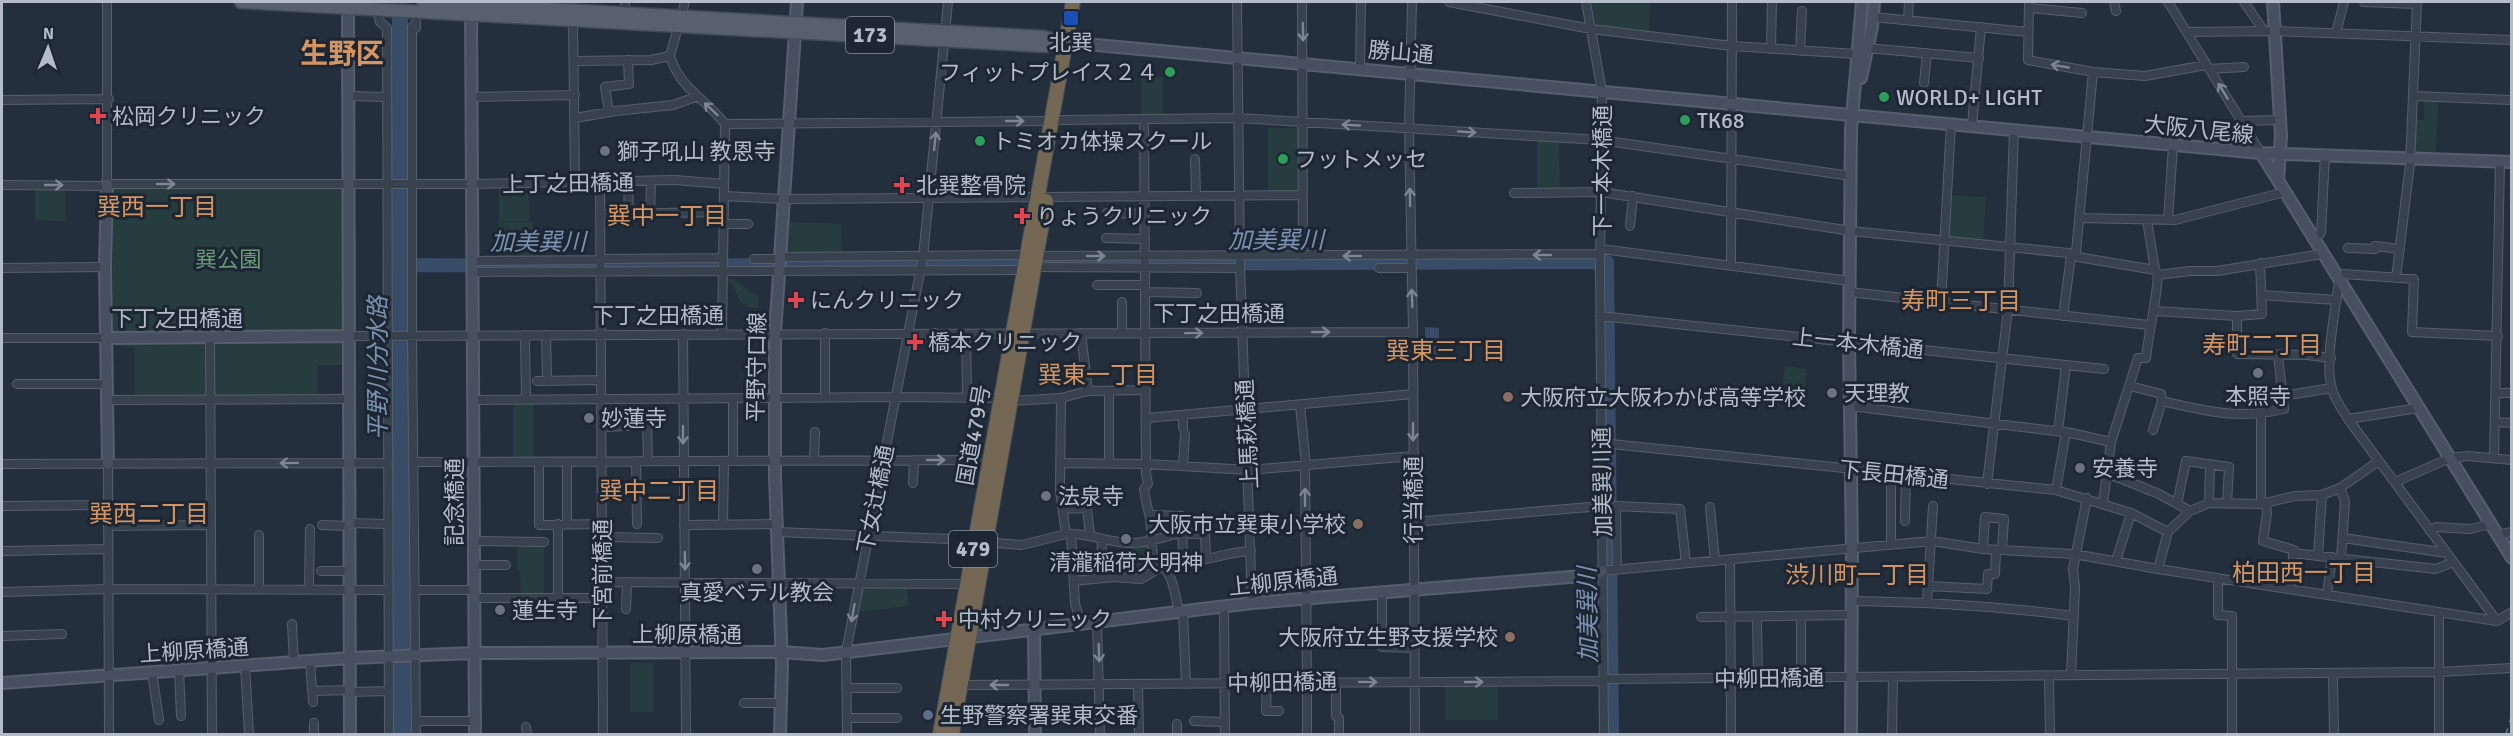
<svg xmlns="http://www.w3.org/2000/svg" width="2513" height="736" viewBox="0 0 2513 736" font-family="Signika,'Noto Sans JP',sans-serif">
<rect width="100%" height="100%" fill="#242f3e"/>
<path fill="#263c3f" d="M1592,2H1650L1649,31L1599,26L1596,23Z
M1141,75L1163,77V117L1141,116Z
M2424,99L2438,100L2436,153L2414,152L2415,120H2424Z
M1268,128H1298L1299,190L1296,192H1268Z
M1537,140L1559,142L1560,190H1537Z
M499,186H529V221H502V256H499Z
M113,187H344V330L112,332Z
M35,189H65L66,221L35,220Z
M1950,195L1986,197L1983,242L1950,239L1947,235Z
M503,222H533V256H503Z
M788,222L841,224L842,254H790L787,251Z
M726,278C740,279 747,294 759,295L758,308L748,307V305L741,303L731,282L726,281Z
M339,341L344,345V365H318V398H213L214,344L215,342Z
M207,342V396H135L134,347L117,346L116,343Z
M1785,366L1807,369L1803,400L1781,397Z
M513,401H534V459H513Z
M517,543H544V593L521,594L520,572L517,568Z
M1149,544L1160,566L1144,576H1130L1129,546Z
M865,587H907L909,606L857,612L862,590Z
M630,663H654V712H630Z
M1445,685H1498V720H1445Z"/>
<path fill="#394c67" d="M392,2H407L408,18L412,734H392Z
M1425,327L1439,328V355H1425Z"/>
<g fill="none" stroke-linecap="round" stroke-linejoin="round">
<path stroke="#394c67" stroke-width="14" d="M400,265L587,266L1607,262L1612,734"/>
<defs>
<path id="street" d="M107,2V184H472L675,180L724,184
M625,2V12
M685,2L670,56C680,89 705,98 725,124L722,334
M1237,2L1240,265L1252,603
M1302,2L1303,256
M1412,2L1409,128L1413,332L1415,734
M1449,2L1591,29L1732,46L1856,54
M1586,2L1602,92L1600,268L1604,734
M2029,2L2028,60L2093,72L2145,76L2206,65
M2114,2L2116,11
M2168,2L2261,153
M2244,2L2264,31
M2364,2L2417,4
M377,8L380,22L387,28L389,734
M2029,8L2082,13
M1873,17L2028,32
M1908,19L1909,2
M573,20L575,183
M416,22V28L412,27V336L416,734
M2187,32L2275,31L2512,40
M2336,33L2344,2
M1867,48L1979,58
M1771,49L1772,2
M1800,51L1802,11
M575,61L651,60L670,56
M1360,69L1361,2
M2209,69L2244,67
M1924,83L1927,53
M348,96L387,97
M2413,96L2512,100
M472,97L575,95
M2,100L109,99
M609,112L605,87L629,84L628,60
M575,118L616,111L673,105L696,97
M1144,119L1146,474L1148,484L1144,489C1145,499 1148,508 1150,518C1152,532 1150,548 1155,561C1173,568 1175,595 1179,612
M1061,120L1238,118L1600,140L1851,176
M2241,121L2280,120
M725,124L1052,121
M1972,125L1981,27
M1195,159L1196,196
M628,182L629,214
M600,183L603,734
M2,185L106,186
M1514,193L1601,192L1851,231L2068,253L2078,257L2155,270L2158,275L2190,271H2217L2322,254
M724,196L784,199L1302,195
M650,213L651,182
M1107,213L1145,214
M600,214L724,212
M2079,218L2175,220L2285,192
M2147,220L2155,270
M2168,220L2173,146
M723,224H748
M1630,226L1633,196
M1106,238L1145,239
M2313,239L2321,233L2325,154
M2348,248L2375,249V246L2400,249
M1601,249L1850,281
M1038,256L1600,254
M781,257L1028,255
M600,259L723,258
M754,259H781
M473,261L600,260
M1731,266L1732,2
M1036,267L1240,268
M2,268L105,267
M1379,268H1411
M473,272L1025,270
M2396,278L2410,164L2417,2
M1097,285H1145
M1145,292L1197,293
M1849,292L2149,325
M2261,295L2337,300
M1941,302L1951,124
M2155,311L2237,316L2262,314L2260,263
M1600,316L2104,369
M2063,316L2071,256L2076,252L2093,72
M2237,316V354L2307,355L2331,358
M825,333V397
M1081,333L1088,391
M1122,333V302
M683,334L686,734
M966,334L967,398
M525,335L526,399
M546,335L547,381
M348,336L1413,332
M210,337L212,734
M2,338H107
M934,350V333
M537,381L601,380
M17,384H108
M2130,386L2161,394L2162,401C2206,411 2239,420 2284,409L2278,355
M1109,391V463
M2496,393H2512
M2282,396L2332,388
M733,398V461
M1061,398L1060,491L1066,534H1071L1075,604L1081,623
M108,400L348,399
M473,400L895,397L1001,398
M1012,401L1061,398L1088,391L1146,390
M1300,405L1306,465
M1850,406L2071,433L2111,442
M1147,418L1413,394
M2348,419L2418,408
M2495,422L2512,423
M647,424L648,461
M601,427L627,426
M1183,428V415
M2153,430L2162,401
M2058,431L2066,365
M1602,443L2056,490L2131,513L2168,532
M2494,458L2500,162
M814,460L815,432
M636,461L637,524
M414,462L991,460
M539,462V525L602,524
M567,462V524
M1061,463L1146,464L1249,470L1413,456
M2,464L388,463
M108,464L109,734
M1305,465L1307,682
M1183,466L1185,434
M2107,473L2159,494L2190,511
M2395,482L2450,458L2468,456L2512,460
M913,483L914,460
M1987,484L2008,309L2014,129
M2340,488L2345,501L2341,558
M2056,490L2066,432
M2322,495L2318,556L2436,569L2453,562
M2103,503L2111,442L2138,358H2146C2149,330 2156,304 2158,275
M2209,503L2210,465
M2177,504L2186,461L2229,467L2227,504
M2261,504V415
M2266,504L2267,513L2263,541L2294,550L2289,589
M2,506L108,505
M1710,507L1715,561
M1063,509L1087,508L1090,535
M1150,515L1182,516L1183,560
M1905,521L1906,475
M1413,522L1602,506
M349,523L388,524
M723,524L724,461
M322,525L349,526
M684,525L777,524
M108,526L211,525
M2430,531L2436,527L2470,529L2491,524
M777,532L975,540
M1071,534C1092,534 1109,543 1131,543C1145,543 1159,539 1172,535C1182,532 1195,534 1205,534L1206,559
M259,535V589
M2498,535L2512,532
M602,537L658,538
M2343,538L2447,553
M474,541L544,542
M984,542L1022,545L1066,534
M1891,545V474
M1983,549L1985,517L2004,519L2002,550
M2,551L108,549
M2293,553L2318,556
M1730,560L1731,734
M2116,561L2131,513
M1162,564C1177,561 1191,562 1205,559C1222,556 1233,552 1251,551
M474,565H506
M1101,569L1102,540
M1617,569L1616,506L1680,509L1686,563
M2158,569L2168,532L2190,511L2209,503L2261,504L2295,496L2322,495L2340,488L2379,461
M321,571H349
M1602,571L1932,541L1983,549L2074,554L2158,569L2497,621L2512,612
M2218,578V615L2232,616V734
M1074,581L1113,577L1141,579L1163,566
M602,582L967,584
M1928,586L1987,589L1988,574H1995L1996,550
M309,589L310,529
M415,590H474
M1382,591V647L1414,648
M2,592L108,589L389,590
M2327,594L2332,557
M474,598H602
M558,598V524
M1852,601C1926,602 1999,606 2073,616
M1927,602L1933,506
M1224,606L1225,734
M626,609L627,582
M1183,611L1186,684
M1757,616L1758,678
M1801,616V677
M1701,617L1852,615
M1097,621L1100,734
M2497,621L2348,419C2342,409 2335,400 2332,389C2324,363 2336,308 2339,280L2344,274L2414,279L2412,332L2498,336
M292,624L294,662
M2,636L62,634
M310,661L313,702
M245,666L249,734
M179,670L181,716
M152,672L159,720
M2333,673L2334,734
M2071,675L2075,588L2073,569L2087,498
M2049,676L2050,734
M1604,679L2439,672L2512,668
M1336,682V716L1339,718V734
M1267,683L1266,711H1279
M1138,684L1139,734
M961,685L1604,681
M846,688H897
M312,691L350,690
M350,692L389,691
M744,703H781
M847,718H897
M416,721H475
M1194,721L1225,722
M314,723V734
M1177,724V734
M526,727L527,734
M847,734L846,652L923,257L948,2
M1307,734V682
M1892,734L1893,677
M2439,734V612"/>
<path id="secondary" d="M2273,2L2281,136L2278,181
M348,7L350,734
M471,9L475,734
M1075,43L2261,153L2512,162
M1861,78L1872,27L1874,2
M2261,153L2512,558
M107,184L105,267L108,464
M107,338L348,336
M1034,629L1035,734
M2,683L350,658L474,653L781,652L823,655L1252,603L1595,575L1602,571
M780,734L782,665L775,478V334L797,2
M1851,734L1852,550L1849,342L1851,129L1862,2"/>
<path id="primary" d="M241,2L1045,46L1075,43
M423,2L1043,37L1062,42"/>
<path id="highway" d="M940,734L1073,2
M952,734L1046,201"/>
</defs>
<use href="#street" stroke="#565f6c" stroke-width="10"/>
<use href="#secondary" stroke="#565f6c" stroke-width="14"/>
<use href="#primary" stroke="#414a57" stroke-width="15"/>
<use href="#highway" stroke="#434c59" stroke-width="16"/>
<use href="#street" stroke="#38414e" stroke-width="8"/>
<use href="#secondary" stroke="#465061" stroke-width="10"/>
<use href="#primary" stroke="#56606e" stroke-width="12"/>
<use href="#highway" stroke="#746855" stroke-width="14"/>
<path stroke="#5a6575" stroke-width="2" stroke-dasharray="6 6" stroke-linecap="butt" d="M2506,734L2512,715"/>
</g>
<defs><path id="oneway-shaft" d="M-6 0H5M1.5-3L5.5 0L1.5 3" fill="none" stroke-width="1.6" stroke-linecap="round" stroke-linejoin="round" transform="scale(1.5)"/></defs>
<g stroke="#7c8592">
<use href="#oneway-shaft" transform="translate(1303 32) rotate(89)"/>
<use href="#oneway-shaft" transform="translate(2060 66) rotate(-170)"/>
<use href="#oneway-shaft" transform="translate(2223 91) rotate(-121)"/>
<use href="#oneway-shaft" transform="translate(711 109) rotate(-137)"/>
<use href="#oneway-shaft" transform="translate(1015 121)"/>
<use href="#oneway-shaft" transform="translate(1351 125) rotate(-177)"/>
<use href="#oneway-shaft" transform="translate(1467 132) rotate(4)"/>
<use href="#oneway-shaft" transform="translate(935 141) rotate(-84)"/>
<use href="#oneway-shaft" transform="translate(166 184)"/>
<use href="#oneway-shaft" transform="translate(54 185)"/>
<use href="#oneway-shaft" transform="translate(1410 197) rotate(-91)"/>
<use href="#oneway-shaft" transform="translate(1542 255) rotate(180)"/>
<use href="#oneway-shaft" transform="translate(1096 256)"/>
<use href="#oneway-shaft" transform="translate(1352 256) rotate(180)"/>
<use href="#oneway-shaft" transform="translate(1412 298) rotate(-92)"/>
<use href="#oneway-shaft" transform="translate(1321 332)"/>
<use href="#oneway-shaft" transform="translate(1194 333) rotate(-1)"/>
<use href="#oneway-shaft" transform="translate(1413 432) rotate(90)"/>
<use href="#oneway-shaft" transform="translate(683 435) rotate(90)"/>
<use href="#oneway-shaft" transform="translate(936 460)"/>
<use href="#oneway-shaft" transform="translate(289 463) rotate(179)"/>
<use href="#oneway-shaft" transform="translate(1305 497) rotate(-90)"/>
<use href="#oneway-shaft" transform="translate(685 561) rotate(89)"/>
<use href="#oneway-shaft" transform="translate(853 613) rotate(100)"/>
<use href="#oneway-shaft" transform="translate(1099 653) rotate(88)"/>
<use href="#oneway-shaft" transform="translate(1368 682) rotate(1)"/>
<use href="#oneway-shaft" transform="translate(1474 682)"/>
<use href="#oneway-shaft" transform="translate(999 685) rotate(180)"/>
</g>
<rect fill="#1a4fb4" stroke="#1d2633" stroke-width="2" x="1063" y="10" width="16" height="16" rx="3"/>
<g fill="#2e9e5b" stroke="#1d2633" stroke-width="2">
<circle cx="1170" cy="72" r="6"/>
<circle cx="1884" cy="97" r="6"/>
<circle cx="1685" cy="120" r="6"/>
<circle cx="980" cy="141" r="6"/>
<circle cx="1283" cy="159" r="6"/>
</g>
<g fill="#e0444e" stroke="#1d2633" stroke-width="2">
<path d="M95 107h6v6h6v6h-6v6h-6v-6h-6v-6h6z"/>
<path d="M899 176h6v6h6v6h-6v6h-6v-6h-6v-6h6z"/>
<path d="M1019 207h6v6h6v6h-6v6h-6v-6h-6v-6h6z"/>
<path d="M793 291h6v6h6v6h-6v6h-6v-6h-6v-6h6z"/>
<path d="M912 333h6v6h6v6h-6v6h-6v-6h-6v-6h6z"/>
<path d="M941 610h6v6h6v6h-6v6h-6v-6h-6v-6h6z"/>
</g>
<g fill="#6b7280" stroke="#1d2633" stroke-width="2">
<circle cx="605" cy="151" r="6"/>
<circle cx="2258" cy="373" r="6"/>
<circle cx="1832" cy="393" r="6"/>
<circle cx="589" cy="418" r="6"/>
<circle cx="2080" cy="468" r="6"/>
<circle cx="1046" cy="496" r="6"/>
<circle cx="1126" cy="539" r="6"/>
<circle cx="757" cy="569" r="6"/>
<circle cx="500" cy="610" r="6"/>
</g>
<g fill="#8d6e63" stroke="#1d2633" stroke-width="2">
<circle cx="1508" cy="397" r="6"/>
<circle cx="1358" cy="524" r="6"/>
<circle cx="1510" cy="637" r="6"/>
</g>
<circle fill="#5c6f8a" stroke="#1d2633" stroke-width="2" cx="928" cy="715" r="6"/>
<g text-anchor="middle" stroke-width="6" stroke-linejoin="round" paint-order="stroke">
<g fill="#1d2633" stroke="#878f9c" stroke-width="1.5">
<rect x="846" y="17" width="48" height="36" rx="4.5"/>
<rect x="949" y="531" width="48" height="36" rx="4.5"/>
</g>
<g font-size="21" font-weight="bold" fill="#b4bcc9">
<text x="870" y="42">173</text>
<text x="973" y="556">479</text>
</g>
<g font-size="22" fill="#b4bcc9" stroke="#1d2633" text-anchor="start">
<text x="1071" y="50" text-anchor="middle">北巽</text>
<text x="1158" y="80" text-anchor="end">フィットプレイス２４</text>
<text x="1896" y="105">WORLD+ LIGHT</text>
<text x="112" y="124">松岡クリニック</text>
<text x="1697" y="128">TK68</text>
<text x="992" y="149">トミオカ体操スクール</text>
<text x="617" y="159">獅子吼山 教恩寺</text>
<text x="1295" y="167">フットメッセ</text>
<text x="916" y="193">北巽整骨院</text>
<text x="1036" y="224">りょうクリニック</text>
<text x="810" y="308">にんクリニック</text>
<text x="928" y="350">橋本クリニック</text>
<text x="1844" y="401">天理教</text>
<text x="2258" y="404" text-anchor="middle">本照寺</text>
<text x="1520" y="405">大阪府立大阪わかば高等学校</text>
<text x="601" y="426">妙蓮寺</text>
<text x="2092" y="476">安養寺</text>
<text x="1058" y="504">法泉寺</text>
<text x="1346" y="532" text-anchor="end">大阪市立巽東小学校</text>
<text x="1126" y="570" text-anchor="middle">清瀧稲荷大明神</text>
<text x="757" y="600" text-anchor="middle">真愛ベテル教会</text>
<text x="512" y="618">蓮生寺</text>
<text x="958" y="627">中村クリニック</text>
<text x="1498" y="645" text-anchor="end">大阪府立生野支援学校</text>
<text x="940" y="723">生野警察署巽東交番</text>
</g>
<g font-size="22" fill="#b4bcc9" stroke="#1d2633">
<text transform="translate(1401 52) rotate(5)" y="8">勝山通</text>
<text transform="translate(2199 129) rotate(6)" y="8">大阪八尾線</text>
<text transform="translate(1602 171) rotate(-90)" y="8">下一本木橋通</text>
<text transform="translate(568 183) rotate(-1)" y="8">上丁之田橋通</text>
<text x="1219" y="321">下丁之田橋通</text>
<text x="658" y="323">下丁之田橋通</text>
<text x="177" y="326">下丁之田橋通</text>
<text transform="translate(1858 343) rotate(6)" y="8">上一本木橋通</text>
<text transform="translate(756 367) rotate(-89)" y="8">平野守口線</text>
<text transform="translate(1247 434) rotate(-93)" y="8">上馬萩橋通</text>
<text transform="translate(973 435) rotate(-80)" y="8">国道479号</text>
<text transform="translate(1894 474) rotate(6)" y="8">下長田橋通</text>
<text transform="translate(1602 482) rotate(-91)" y="8">加美巽川通</text>
<text transform="translate(875 499) rotate(-79)" y="8">下女辻橋通</text>
<text transform="translate(1413 500) rotate(-90)" y="8">行当橋通</text>
<text transform="translate(454 502) rotate(-90)" y="8">記念橋通</text>
<text transform="translate(602 574) rotate(-90)" y="8">下宮前橋通</text>
<text transform="translate(1283 581) rotate(-6)" y="8">上柳原橋通</text>
<text x="687" y="642">上柳原橋通</text>
<text transform="translate(194 650) rotate(-4)" y="8">上柳原橋通</text>
<text transform="translate(1769 678) rotate(-1)" y="8">中柳田橋通</text>
<text transform="translate(1282 682) rotate(-1)" y="8">中柳田橋通</text>
</g>
<g font-size="22" fill="#6b9a76" stroke="#1d2633">
<text x="228" y="267">巽公園</text>
</g>
<g font-size="24" fill="#d59563" stroke="#1d2633">
<text x="157" y="215">巽西一丁目</text>
<text x="667" y="224">巽中一丁目</text>
<text x="1961" y="309">寿町三丁目</text>
<text x="2262" y="353">寿町二丁目</text>
<text x="1446" y="359">巽東三丁目</text>
<text x="1098" y="383">巽東一丁目</text>
<text x="659" y="499">巽中二丁目</text>
<text x="149" y="522">巽西二丁目</text>
<text x="2304" y="581">柏田西一丁目</text>
<text x="1857" y="583">渋川町一丁目</text>
</g>
<g font-size="24" font-style="italic" fill="#7c92b1" stroke="#1d2633">
<text x="1276" y="248">加美巽川</text>
<text x="538" y="250">加美巽川</text>
<text transform="translate(378 368) rotate(-90)" y="8">平野川分水路</text>
<text transform="translate(1588 615) rotate(-91)" y="8">加美巽川</text>
</g>
<g font-size="28" font-weight="bold" fill="#d59563" stroke="#1d2633">
<text x="342" y="63">生野区</text>
</g>
</g>
<rect width="2513" height="736" fill="none" stroke="#b4bcc9" stroke-width="6"/>
<g transform="translate(48 48) rotate(2)" stroke="#1d2633" stroke-width="4.5" paint-order="stroke">
<path d="M0-4.5L10 22L0 15L-10 22Z" fill="#b4bcc9"/>
<text y="-9" font-size="16" font-weight="bold" text-anchor="middle" fill="#b4bcc9">N</text>
</g>
</svg>
